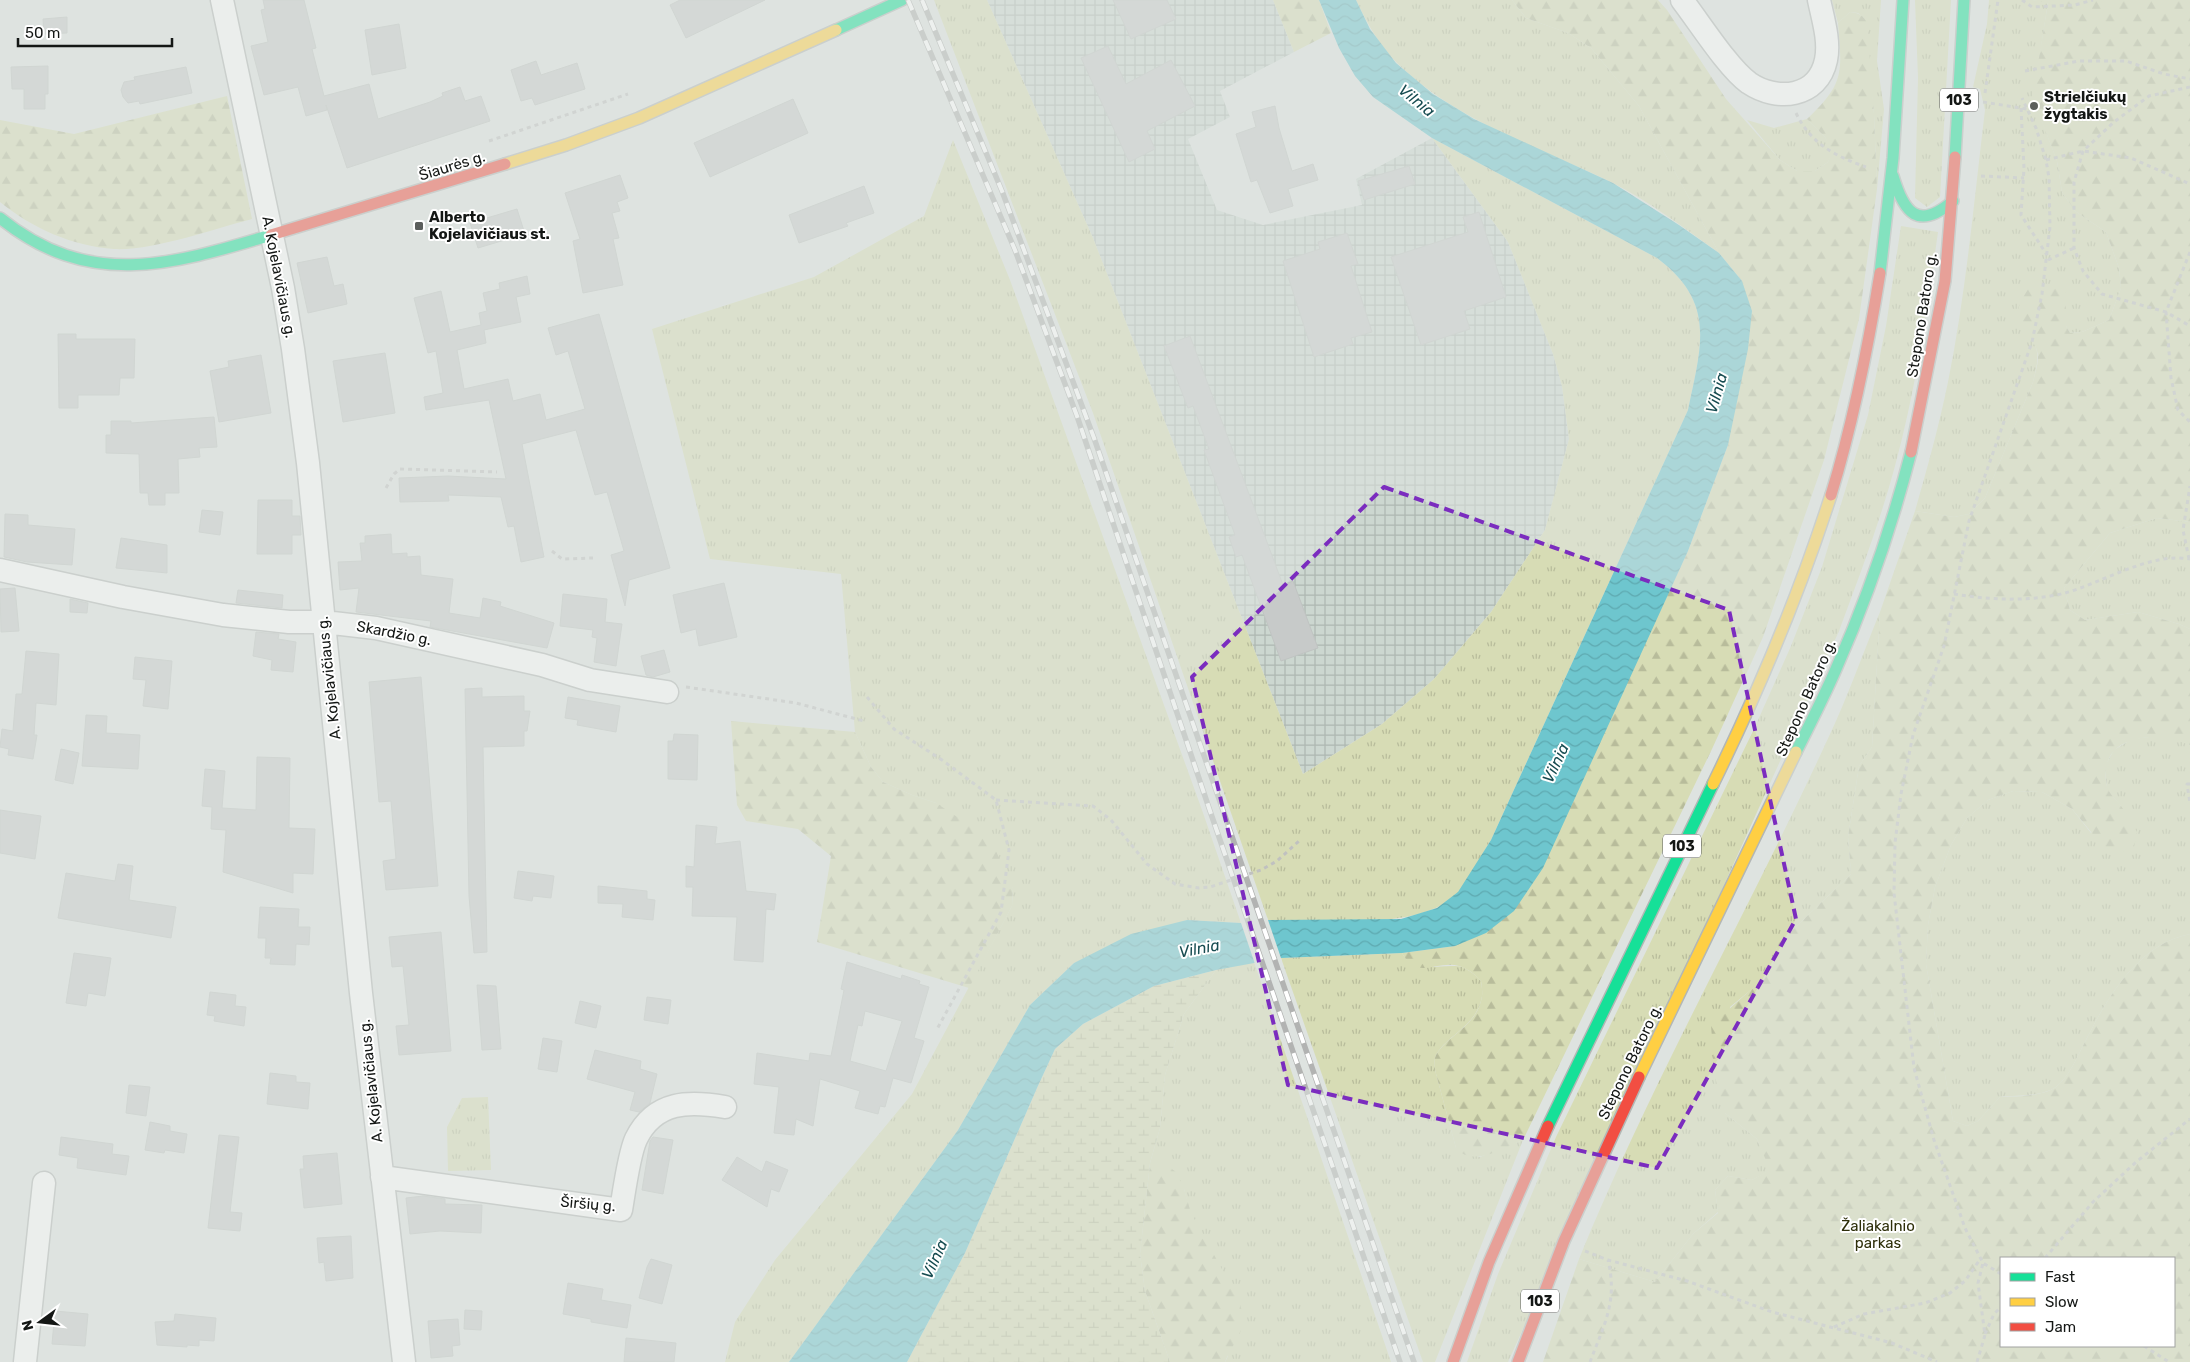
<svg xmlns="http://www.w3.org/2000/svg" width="2190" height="1362" viewBox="0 0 2190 1362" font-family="Rubik,sans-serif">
<defs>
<pattern id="industrial-grid" width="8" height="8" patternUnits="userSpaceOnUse" patternTransform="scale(1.25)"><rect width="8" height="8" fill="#ccd7d0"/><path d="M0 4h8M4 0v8" fill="none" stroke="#aeb8b2"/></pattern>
<pattern id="grass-tufts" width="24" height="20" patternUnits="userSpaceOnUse" patternTransform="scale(1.25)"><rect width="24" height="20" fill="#d7dcb5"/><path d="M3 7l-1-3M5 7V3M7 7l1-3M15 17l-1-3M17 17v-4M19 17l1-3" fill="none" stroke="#b8bc9b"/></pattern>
<pattern id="forest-firs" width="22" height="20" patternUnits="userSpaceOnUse" patternTransform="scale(1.25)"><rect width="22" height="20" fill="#d7dcb5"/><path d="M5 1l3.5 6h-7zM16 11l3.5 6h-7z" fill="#b8bc9b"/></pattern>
<pattern id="wetland-marsh" width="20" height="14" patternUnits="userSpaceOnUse" patternTransform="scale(1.25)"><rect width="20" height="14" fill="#d7dcb5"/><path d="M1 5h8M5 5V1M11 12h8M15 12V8" fill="none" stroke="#b8bc9b"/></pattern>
<pattern id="water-waves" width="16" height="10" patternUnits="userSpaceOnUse" patternTransform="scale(1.25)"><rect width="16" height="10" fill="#6ec6ce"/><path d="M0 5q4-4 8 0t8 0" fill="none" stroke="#5ea9b0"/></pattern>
</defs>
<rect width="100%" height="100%" fill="#dee3e0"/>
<path fill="url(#industrial-grid)" d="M987,0H1273L1294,52L1220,91L1230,117L1188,139L1217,210L1263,225L1362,205L1356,179L1432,138L1508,242L1553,354L1562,386L1569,439L1545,530L1491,612L1434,679L1382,724L1303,774L1093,238Z"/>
<path fill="url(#grass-tufts)" d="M934,0H987L1093,238L1303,774L1382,724L1434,679L1491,612L1545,530L1569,439L1562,386L1553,354L1508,242L1432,138L1657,258C1717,303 1701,346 1688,410L1491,840C1481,855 1469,881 1458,893C1420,932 1319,920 1268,920L1093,413Z
M1356,0H1512L1526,18L1568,33L1591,48L1639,106L1719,253C1684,228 1649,201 1611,182C1538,147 1456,121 1397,63C1379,45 1367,23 1356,0Z
M1832,0H1881L1877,61L1884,109L1877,189L1874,114L1864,18L1858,13L1850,12L1838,23Z
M1915,0H1951L1940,197L1927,207L1915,198L1918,78Z
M1989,0H2032L2048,2L2031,112L2039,113L2057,161L2062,192L2075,211L2106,232L2119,268L2121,288L2109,320L2082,332L2070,333L2066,326V293L2035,345C2040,357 2036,369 2033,382L1985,498L1969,514L1954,517L1915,511C1927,469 1939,426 1948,382C1966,293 1974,201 1985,110L1980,89L1973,87L1987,24Z
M1807,119L1825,137L1833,152L1828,162L1815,171H1797L1780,160L1747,120L1774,128Z
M953,140L1010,280L1202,810L1241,923L1187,920L1074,963L1030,1005L958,1130L789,1362H725L735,1322L775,1260L912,1094L1012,906L1013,888L936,803L912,795L883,782L871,767L855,732L841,574L710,559L652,329L814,277L924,216Z
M1901,226L1938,232C1927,310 1916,389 1895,466C1880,522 1859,577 1839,631L1508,1362H1467L1498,1274L1556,1137L1754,729L1791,646L1822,567L1868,415L1886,326Z
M2157,518L2190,522V629L2179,624L2138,612L2085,620L2070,610L2064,588L2110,533Z
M1880,612L1872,747L1859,766L1848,837L1851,874L1779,943L1763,980L1730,1007L1725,1113L1757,1139L1771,1170L1752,1180L1728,1176L1715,1190L1718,1212L1693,1234L1655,1282L1579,1259C1654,1075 1754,902 1836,721C1852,685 1865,648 1880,612Z
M2159,736L2176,739L2190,745V934C2138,944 2107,998 2085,1042C2077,1057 2069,1077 2056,1087C2041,1097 2017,1095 2000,1097L1978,1121L1967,1126L1953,1121L1926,964L1928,925L1935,887L1951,845L1967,818L1988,800L2013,791L2042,792L2072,809L2091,833L2121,806L2107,790L2105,766L2114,750L2132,739Z
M1402,953C1413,974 1436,965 1455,966C1465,966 1475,974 1481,981C1482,987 1483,995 1481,1001C1474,1028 1442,1038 1435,1058C1434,1061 1435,1066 1435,1070L1456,1148L1480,1157L1523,1140L1435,1362H1423L1281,958Z
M1254,962L1391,1362H1225L1228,1356L1184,1189L1150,1163L1160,1128L1165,1075L1184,1014L1216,970Z
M488,1097L491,1170L448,1171L447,1127L462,1098Z"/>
<path fill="url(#forest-firs)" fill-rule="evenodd" d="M1273,0H1319L1331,33L1294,52Z
M1512,0H1658L1667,10L1726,99L1780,160L1797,171H1815L1828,162L1832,152L1825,137L1807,119C1845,83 1842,73 1838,23L1850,12C1859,13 1863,15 1867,23L1874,114L1877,189L1859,319L1824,460L1763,637L1712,749L1523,1140C1503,1148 1473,1168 1456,1148L1435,1070C1435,1066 1434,1061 1435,1058C1442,1038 1474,1029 1481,1001C1483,995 1482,987 1481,981C1475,974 1468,969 1459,966C1436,960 1417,981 1402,953L1455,946L1620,697L1688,551L1728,445L1742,281L1719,253L1639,106L1591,48L1568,33L1526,18Z
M2032,0H2190V522L2157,518L2110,533L2064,588L2070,610L2085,620L2138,612L2179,624L2190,629V745C2154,730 2096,734 2107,787C2109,794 2117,800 2121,806C2127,814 2132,824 2137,832L2134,847L2119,853L2106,850L2072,809L2042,792L2013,791L1988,800L1967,818L1951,845L1935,887L1928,925L1926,964L1953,1121L1967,1126L1978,1121L2000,1097C2017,1096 2041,1097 2056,1087C2069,1077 2077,1057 2085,1042C2107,998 2138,944 2190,934V1362H1543L1579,1259L1655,1282L1693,1234L1718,1213L1715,1190L1728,1176L1752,1180L1770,1170L1757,1139L1725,1113L1715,1077L1711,1025L1762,980L1779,943L1851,874L1848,837L1859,766L1872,747L1880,612L1915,511L1954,517L1969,514L1985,498L2033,382C2035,373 2040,360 2037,351C2036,346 2032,341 2029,337C2014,317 2015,308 2029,288L2060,283L2066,293V326L2070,333L2082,332L2109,320L2121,288L2119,268L2106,232L2075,211L2062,192L2057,161L2039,114L2030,112L2048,3ZM2001,1258H2174V1346H2001Z
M227,96L252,219C213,229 153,251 114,249C72,246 32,228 0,202V120L74,134Z
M731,721L855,732L871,767L883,782L912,795L936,803L968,824L995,849L1013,888L1012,906L969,988L817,942L831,856L798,829L746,821L737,805Z
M1150,1163L1169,1167L1176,1172L1184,1189L1191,1213L1240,1302C1247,1336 1236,1335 1225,1362H1170L1145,1291L1140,1254Z"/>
<path fill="url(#wetland-marsh)" d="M1216,970L1184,1014L1165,1075L1160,1128L1150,1163L1140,1254L1145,1291L1170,1362H907L965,1253L1037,1088L1055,1049L1083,1024L1154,986Z"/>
<path fill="url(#water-waves)" d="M1319,0H1356L1370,29L1396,63L1433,94L1474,119L1613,183L1679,225L1719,253L1742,281L1752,311L1748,349L1728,445L1688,551L1543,868L1514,911L1486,933L1455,946L1402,953L1281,958L1216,970L1154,986L1083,1024L1055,1049L1037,1088L965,1253L907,1362H789L958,1130L1030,1005L1074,963L1131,934L1187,920L1241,923L1268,920L1401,919L1437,908L1458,892L1491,840L1688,410C1701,346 1717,303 1657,258L1432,138L1373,97L1355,76L1339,48Z"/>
<path fill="#dee3e0" d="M1267,917L1282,961L1255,964L1240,920Z"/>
<path fill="#c7cac9" stroke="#c0c4c2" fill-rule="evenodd" d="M263,0H304L316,48L312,49L324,96L369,84L378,119L430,102L443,96L442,93L460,87L465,101L481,96L490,121L347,168L326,105L327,110L306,116L298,87L264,95L251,46L268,42L261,10L265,9Z
M680,0H765L686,38L670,5Z
M1113,0H1167L1176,19L1131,39Z
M67,17V33L44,34L43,19Z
M399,24L406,68L372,75L365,30Z
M1108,46L1126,84L1171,60L1195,106L1147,131L1155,149L1129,162L1081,58Z
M536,61L541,75L577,63L585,89L535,105L532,98L521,101L511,70Z
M48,66V94H45V109H24V89H12L11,67Z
M186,67L192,93L140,104L139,101L128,103L123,97L121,90L124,82L135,80L134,77Z
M793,99L808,133L710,177L694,143Z
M1275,106L1279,128L1292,171L1313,164L1318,180L1288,189L1293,206L1270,213L1257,180L1251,182L1236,134L1256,127L1252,112Z
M1409,166L1415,184L1364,200L1358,181Z
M620,175L628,198L617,202L620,211L612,213L619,238L613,239L623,285L583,293L573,241L580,239L565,193Z
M864,186L874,213L846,223L848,226L799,243L789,215Z
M517,209L525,234L478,248L470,223Z
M1479,212L1506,297L1464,311L1470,329L1421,345L1391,257L1468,232L1463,217Z
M1347,233L1358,264L1351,266L1372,332L1351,338L1353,344L1314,357L1283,261L1320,249L1318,242Z
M327,257L334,286L343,284L347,304L308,313L297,263Z
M527,276L530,294L516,297L521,322L484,330L486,343L457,350L464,389L508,379L513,401L540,394L546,420L585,409L568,351L556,355L548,328L599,314L670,568L629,580L625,606L611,555L624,551L607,492L595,495L576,430L522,444L544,557L521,562L514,526L508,527L501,497L448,495L449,501L400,502L399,478L448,476L506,479L489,400L426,410L424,397L443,393L436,351L428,353L414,298L441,291L450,332L481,325L479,313L487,311L483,293L500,289L499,283Z
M58,334H76V339H135L134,378H120L119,395H78V408H59Z
M1190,336L1283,585L1293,581L1318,648L1281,661L1242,555L1236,557L1229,537L1235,535L1204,450L1209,449L1193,406L1188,408L1164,346Z
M385,353L395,413L343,422L333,361Z
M261,355L271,413L219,422L210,371L229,367L228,361Z
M214,417L217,447L199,448L200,457L178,459L179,493H165V505H149L148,493H140L139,454L106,453V435H111V421H131V423Z
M258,500H292V516H300L301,535H292V554H257Z
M202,510L223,512L220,535L199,532Z
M5,514L28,515V525L75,529L72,565L27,562L4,557Z
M391,534L392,554L407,553V557L420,556L421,575L453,579L449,613L480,618L483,598L501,602L500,606L554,623L547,648L430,627L431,621L356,612L359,588L340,590L338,562L362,561L360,543H365V536Z
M121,538L167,545V573L116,568Z
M724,583L737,637L699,646L696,629L681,633L673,595Z
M15,588L19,631L1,632L0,589Z
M238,590L283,595L282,608L236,603Z
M563,594L607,599L605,622L622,624L616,666L594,662L597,638L592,637L593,630L560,626Z
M70,599L88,603L87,613L70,612Z
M256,632L279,634L278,639L296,642L293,672L271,670L272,660L253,656Z
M664,650L670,672L653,677L646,675L641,656Z
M26,651L59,654L56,705L36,703L34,735H37L33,759L8,755L9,749L0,747L2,729L13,731L16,694H22Z
M135,657L172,661L168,709L143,706L146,680L133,679Z
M421,677L438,886L386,890L383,861L396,859L391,801L379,802L369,682Z
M482,688V697L524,696V711H530L527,731H524V746L483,747L487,952L474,953L469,896L465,689Z
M568,697L620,706L616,732L577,725L578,720L565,718Z
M86,715L107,716L106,733L140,735L138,769L82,766Z
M674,734L698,735L697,780L668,779V741H673Z
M61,749L79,753L73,784L55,780Z
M257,757L290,758L289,828L315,829L313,874L293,873V893L223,872L226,830L211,829L212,807L202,806L205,769L225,771L222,808L256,810Z
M0,810L41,816L35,859L0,853Z
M696,825L717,827L715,844L740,841L746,891L776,894L774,910L766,909L763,962L734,960L737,917L692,916L693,887H686V866L694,867Z
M118,864L133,866L129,900L176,907L171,938L58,918L66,873L115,881Z
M518,871L554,876L551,898L533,896L532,901L514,898Z
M598,886L647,891V899L655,900L653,920L622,917L623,904L598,903Z
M260,907L299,909L298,927H310L309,945L296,944L295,965L270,964L271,958H265L266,938H258Z
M441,932L451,1051L399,1055L396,1026L409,1025L403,966L392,967L389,937Z
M74,953L111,958L105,996L88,993L86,1006L66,1003Z
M847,962L901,979L902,975L920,981L919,984L929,987L914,1038L924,1041L911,1083L893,1078L885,1107L880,1106L878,1114L855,1108L860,1091L820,1079L813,1126L796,1119L794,1135L774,1133L779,1087L754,1084L757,1053L809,1061L810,1053L831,1056L844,990L841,989ZM865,1011L902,1021L886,1071L850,1061L858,1025L862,1026Z
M477,985L496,986L501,1049L482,1050Z
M210,992L236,995L235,1006L246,1007L244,1026L214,1021L215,1016L207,1015Z
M647,997L671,1000L668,1024L644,1020Z
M580,1001L601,1006L596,1028L575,1023Z
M543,1038L562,1041L557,1072L538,1069Z
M595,1050L641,1061L640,1069L657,1074L650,1103L639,1112L630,1110L635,1092L587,1079Z
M270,1073L296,1076V1082L310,1083L308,1109L267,1104Z
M129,1085L150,1087L146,1116L126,1113Z
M150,1122L170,1126V1131L187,1134L184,1153L165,1150L164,1153L145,1150Z
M219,1135L239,1137L230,1212L242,1213L240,1231L208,1228Z
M61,1137L113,1144L112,1154L129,1156L126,1175L77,1168L78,1158L59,1155Z
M653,1137L673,1140L663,1194L642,1190L650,1141Z
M337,1153L342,1204L304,1208L300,1169H304L303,1156Z
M737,1157L762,1172L766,1161L788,1170L779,1192L771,1189L767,1207L722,1180Z
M423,1196L445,1199V1204L482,1205L481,1233L440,1231L410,1234L406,1198Z
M351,1236L353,1278L326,1281L324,1262L319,1263L317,1238Z
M651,1259L672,1265L662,1304L639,1298L647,1267Z
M568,1283L603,1289L601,1300L631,1305L627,1328L591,1322V1319L563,1314Z
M465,1310L482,1311L481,1330L464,1329Z
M55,1311L88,1314L85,1346L52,1344Z
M175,1314L216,1318L214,1341L199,1340V1346L187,1345V1347L157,1345L155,1322L174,1321Z
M458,1319L460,1345L452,1346L453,1356L431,1358L428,1321Z
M626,1338L676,1343L674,1362H624Z"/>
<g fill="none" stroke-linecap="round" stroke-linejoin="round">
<defs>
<path id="street" d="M222,0L283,288L293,349L308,463L361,993L404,1362
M1682,0C1699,22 1728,68 1749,83C1777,102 1818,98 1826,60C1830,41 1823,19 1819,0
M0,570L123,597L223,615L289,622H324L376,628L542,665L590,680L667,692
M382,1177L621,1210C624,1192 629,1154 636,1139C655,1100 690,1101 725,1107
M25,1362L44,1183"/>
<path id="fast" d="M836,30L902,0
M1955,157L1964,0
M1893,176C1904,213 1918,231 1953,201
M0,218C89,290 171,265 271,235
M1880,273L1893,158L1903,0
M1796,752C1810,724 1824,697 1836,669C1867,599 1892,526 1911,452
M1548,1126L1713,784"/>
<path id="slow" d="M505,164L566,145L639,118L836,30
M1713,784C1759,690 1799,595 1831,495
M1639,1077L1796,752"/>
<path id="jam" d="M271,235L505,164
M1911,452L1945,281L1955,157
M1831,495C1853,423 1868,348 1880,273
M1453,1362L1489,1262L1548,1126
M1518,1362L1564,1241L1639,1077"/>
</defs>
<use href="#street" stroke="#b3b7b5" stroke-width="25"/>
<use href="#fast" stroke="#b3b7b5" stroke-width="14"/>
<use href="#slow" stroke="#b3b7b5" stroke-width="14"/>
<use href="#jam" stroke="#b3b7b5" stroke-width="14"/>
<path stroke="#c0c1c0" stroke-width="3" stroke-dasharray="4 4" stroke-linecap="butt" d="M2022,0L2032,7L2075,5L2093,0
M2025,71L2079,61H2126L2164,74L2190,79
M2190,87L2149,96L2114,122L2083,151L2074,182V248L2083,271L2102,294L2166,312L2190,326
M1985,93L1998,0
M1983,102L2027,109
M2021,108L2024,168L2021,215L2047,255
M1796,113C1811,144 1835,156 1866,167
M489,141L628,94
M2046,160L2083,151L2131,158L2190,184
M1981,176L2024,178
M2190,252L2166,312L2171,378L2178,410L2190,422
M2048,260L2074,248
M386,488L394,474L400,469L497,472
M552,551L562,559L593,558
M2189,559L2183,530L2190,486
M1954,594C1990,600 2029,602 2065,593C2102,583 2150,552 2190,559
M686,687L796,703L864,721
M867,697L894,729L942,760L996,800L1009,850L1001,912L936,1031
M2190,784H2187L2190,803
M996,800L1093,806L1111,820L1147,864L1175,884L1199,888L1210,887L1261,870L1277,861L1299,841
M1585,1251L1608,1260L1687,1281L1772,1312L1892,1343L1937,1362
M2045,1258L2093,1202L2136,1162L2190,1119
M2001,1274L1983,1263L1965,1228L1934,1140L1914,1068L1894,893L1895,843L1901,794L1913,735L1944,646L1969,521L2032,342L2042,294L2050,227L2049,178L2046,160L2036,128L2022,98
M1834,1327L1864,1314L1925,1303L1950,1293L1965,1281L1981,1258
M1985,1334L1994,1314L2001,1307
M2144,1346L2169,1362
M1590,1362C1604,1325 1618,1301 1608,1260
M1977,1362L1985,1335L1978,1283L1983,1263"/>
<use href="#street" stroke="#fafbfa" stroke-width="22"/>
<use href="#fast" stroke="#16e098" stroke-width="11"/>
<use href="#slow" stroke="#ffcf43" stroke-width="11"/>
<use href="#jam" stroke="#f24e42" stroke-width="11"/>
<defs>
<path id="rail" d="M908,0L1015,250L1077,416L1209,808L1400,1362
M922,0L1002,191L1094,438L1414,1362"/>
</defs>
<use href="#rail" stroke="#b2b3b2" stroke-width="5.5"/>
<use href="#rail" stroke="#fff" stroke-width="4" stroke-dasharray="11" stroke-linecap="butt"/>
</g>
<path d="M0 0H2190V1362H0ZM1384,487L1729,610L1796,919L1657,1168L1288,1085L1192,677Z" fill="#dee3e0" fill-opacity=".55" fill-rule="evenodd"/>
<path fill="none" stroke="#7b2cbf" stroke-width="4" stroke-dasharray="10 6" stroke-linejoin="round" d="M1384,487L1729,610L1796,919L1657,1168L1288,1085L1192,677Z"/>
<g fill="#5b5e5c" stroke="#fff" stroke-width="2">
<circle cx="2034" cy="106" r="5"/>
<rect x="414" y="221" width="10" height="10" rx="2.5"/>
</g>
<g text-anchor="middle" stroke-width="4" stroke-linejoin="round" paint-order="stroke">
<g fill="#fff" stroke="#5a5d5b" stroke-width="1">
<rect x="1940" y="88.5" width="38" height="23" rx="4"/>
<rect x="1663" y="834.5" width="38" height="23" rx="4"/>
<rect x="1521" y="1289.5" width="38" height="23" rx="4"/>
</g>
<g font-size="14" font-weight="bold" fill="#141715">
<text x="1959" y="105">103</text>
<text x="1682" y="851">103</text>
<text x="1540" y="1306">103</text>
</g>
<g font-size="15" font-weight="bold" fill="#141715" stroke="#fff" text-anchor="start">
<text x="2044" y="102">Strielčiukų<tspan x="2044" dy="17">žygtakis</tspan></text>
<text x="429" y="222">Alberto<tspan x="429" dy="17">Kojelavičiaus st.</tspan></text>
</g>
<g font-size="15" fill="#141715" stroke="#fff">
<text transform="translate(452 166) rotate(-17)" y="5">Šiaurės g.</text>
<text transform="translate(279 277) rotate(79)" y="5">A. Kojelavičiaus g.</text>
<text transform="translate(1922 315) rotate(-81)" y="5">Stepono Batoro g.</text>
<text transform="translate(394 633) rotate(11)" y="5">Skardžio g.</text>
<text transform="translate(329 678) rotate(-96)" y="5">A. Kojelavičiaus g.</text>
<text transform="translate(1806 698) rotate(-66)" y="5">Stepono Batoro g.</text>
<text transform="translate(1630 1062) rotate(-64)" y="5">Stepono Batoro g.</text>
<text transform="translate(371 1081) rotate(-96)" y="5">A. Kojelavičiaus g.</text>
<text transform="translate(588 1204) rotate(5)" y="5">Širšių g.</text>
</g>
<g font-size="15" fill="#2e2f0a" stroke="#fff">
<text x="1878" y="1231">Žaliakalnio<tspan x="1878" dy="17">parkas</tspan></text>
</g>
<g font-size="16" font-style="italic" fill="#174c51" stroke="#fff">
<text transform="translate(1417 100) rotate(39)" y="6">Vilnia</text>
<text transform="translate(1716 393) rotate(-74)" y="6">Vilnia</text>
<text transform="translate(1555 763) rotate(-65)" y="6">Vilnia</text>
<text transform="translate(1199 948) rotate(-11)" y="6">Vilnia</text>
<text transform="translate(934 1259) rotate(-66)" y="6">Vilnia</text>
</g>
</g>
<rect x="2000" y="1257" width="175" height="90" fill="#ffffff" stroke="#a1a2a1"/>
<rect x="2010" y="1273" width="25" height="8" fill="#16e098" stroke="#a1a2a1"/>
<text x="2045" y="1282" font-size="15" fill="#141715">Fast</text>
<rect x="2010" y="1298" width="25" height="8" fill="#ffcf43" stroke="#a1a2a1"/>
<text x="2045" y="1307" font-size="15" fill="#141715">Slow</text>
<rect x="2010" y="1323" width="25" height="8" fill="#f24e42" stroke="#a1a2a1"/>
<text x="2045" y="1332" font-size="15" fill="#141715">Jam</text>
<g transform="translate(40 1322) rotate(255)" stroke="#ffffff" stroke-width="4" paint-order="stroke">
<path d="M0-4L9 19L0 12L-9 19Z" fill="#141715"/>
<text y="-8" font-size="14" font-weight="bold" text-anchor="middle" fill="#141715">N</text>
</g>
<path d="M18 38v8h154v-8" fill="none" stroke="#141715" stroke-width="2.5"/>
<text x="25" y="38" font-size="15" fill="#141715" stroke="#ffffff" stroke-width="4" paint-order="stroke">50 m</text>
</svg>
